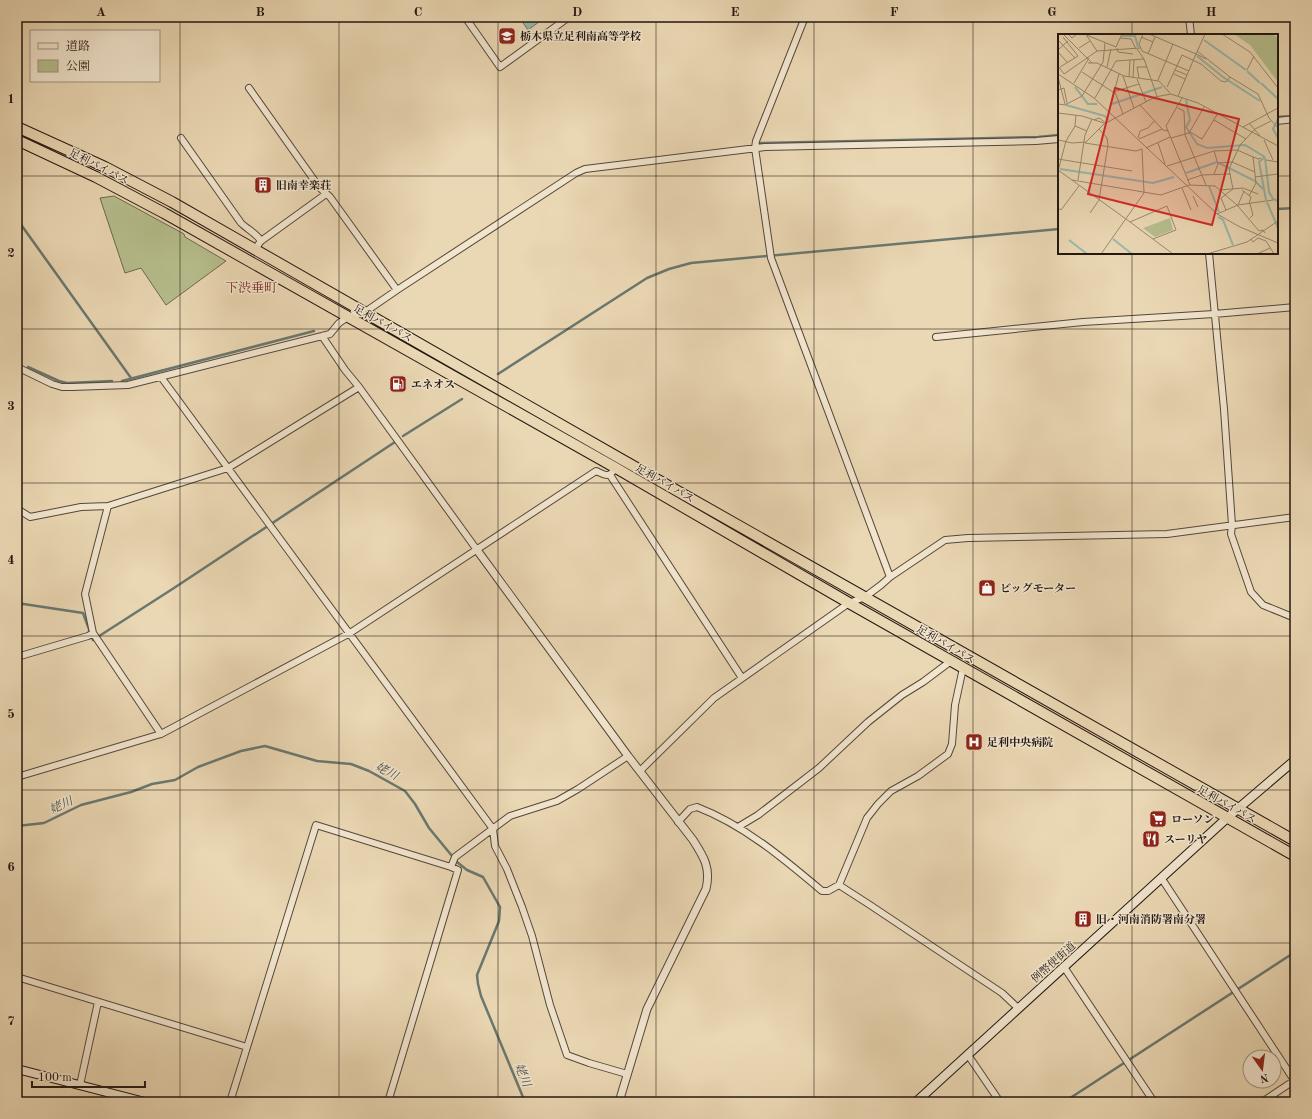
<svg xmlns="http://www.w3.org/2000/svg" width="1312" height="1119" viewBox="0 0 1312 1119" font-family="'Old Standard TT','Noto Serif JP',serif">
<rect width="100%" height="100%" fill="#ead7b3"/>
<filter id="stains"><feTurbulence type="fractalNoise" baseFrequency=".005" numOctaves="4"/><feColorMatrix values="0 0 0 0 .2 0 0 0 0 .09 0 0 0 0 .02 0 0 0 .5 -.17"/></filter>
<radialGradient id="worn" r=".72"><stop offset=".6" stop-color="#630" stop-opacity="0"/><stop offset="1" stop-color="#630" stop-opacity=".3"/></radialGradient>
<path fill="#b6be8d" stroke="#6c6a4f" d="M114,196L184,234L185,237L226,261L166,305L141,268L125,273L100,198Z"/>
<path fill="#98b9af" stroke="#697870" d="M519,17H541L543,19L528,30Z"/>
<g fill="none" stroke-linecap="round" stroke-linejoin="round">
<path stroke="#697870" stroke-width="2.5" d="M1277,117L1295,116
M760,143L1038,137L1059,135
M1277,209L1295,208
M17,219L131,378
M17,362L20,363
M28,367L59,381L67,383L112,381
M498,374L647,278L669,269L691,263L1059,229
M122,381L314,331
M403,436L462,399
M17,603L83,613L93,640L174,588L395,442
M1292,779L1295,782
M17,826L44,823L81,805L131,792L152,784L175,780L198,767L241,751L265,746L317,761L351,764L369,771L405,791L415,804L429,828L457,862L467,870L483,877L500,907L499,921L477,975L478,984L481,996L525,1102
M1064,1102L1295,952"/>
<defs>
<path id="minor" d="M465,17L500,67L569,17
M805,17L756,141L755,148L771,258L890,577
M1189,17L1191,35
M249,88L319,187L330,197L397,290
M1277,121L1295,119
M181,138L241,223C247,229 256,233 261,241
M255,249L261,241L326,194
M1209,253L1224,409L1232,525L1231,534L1251,592L1263,605L1295,618
M322,336L345,370L359,387L477,550
M936,337L1083,322L1214,314L1295,307
M17,367L52,384L62,387H72L128,385L330,334L339,323L348,317L365,312L397,290L576,173L585,169L765,147L1036,141L1059,139
M161,377L493,829L495,846L507,869L522,907L532,936L550,1005L567,1055L589,1063L627,1074
M610,475L742,678
M108,506L85,594L93,633L161,734
M17,510H19L30,517L81,507L108,506L228,468L359,387
M17,657L88,636L93,633
M640,771L714,698L849,603L865,597L881,585L890,577L945,540L968,538L1167,534L1295,517
M17,777L161,734L350,633L596,471C607,476 608,478 616,468
M678,822L690,809L697,807C744,825 784,859 822,891H828L839,885L870,905L1002,993L1018,1008
M738,827L758,815L819,768L868,722L902,695L923,682L951,661
M451,867L455,857L510,816L557,801L578,789L628,756
M1162,879L1294,1080
M839,885L867,818L878,804L891,791L918,776L948,754L952,744L955,705L963,668
M1064,967L1154,1102
M17,977L247,1047
M968,1055L1000,1102
M80,1085L98,1002
M230,1102L316,825L451,867L458,870L388,1102
M1262,1102L1295,1080"/>
<path id="tertiary" d="M477,550L628,756L693,840C704,857 711,868 706,889L647,1009L619,1102"/>
<path id="secondary" d="M17,1069L145,1102
M916,1102L1227,818L1295,760"/>
<path id="trunk" d="M17,127L105,167L172,202L621,459L1295,841
M17,140L96,177L164,213L616,468L849,603L1295,856"/>
</defs>
<use href="#minor" stroke="#55473a" stroke-width="8"/>
<use href="#tertiary" stroke="#55473a" stroke-width="9"/>
<use href="#secondary" stroke="#231711" stroke-width="10"/>
<use href="#trunk" stroke="#231711" stroke-width="12"/>
<use href="#minor" stroke="#f1e5ce" stroke-width="6"/>
<use href="#tertiary" stroke="#f1e5ce" stroke-width="7"/>
<use href="#secondary" stroke="#f1e5ce" stroke-width="8"/>
<use href="#trunk" stroke="#ead7b3" stroke-width="10"/>
</g>
<path fill="none" stroke="#231711" stroke-width="1" stroke-opacity="0.55" d="M180,17V1102M339,17V1102M498,17V1102M656,17V1102M814,17V1102M973,17V1102M1132,17V35M17,176H1059M1277,176H1295M1132,253V1102M17,329H1295M17,483H1295M17,636H1295M17,790H1295M17,943H1295"/>
<defs>
<symbol id="school-square" viewBox="-11 -11 22 22"><rect x="-9" y="-9" width="18" height="18" rx="4" fill="#8f2418" stroke="#f1e5ce"/><path d="M0-5L7-2L0 1L-7-2ZM-4 1L0 2.5L4 1V4Q0 6-4 4Z" fill="#fff"/></symbol>
<symbol id="building-square" viewBox="-11 -11 22 22"><rect x="-9" y="-9" width="18" height="18" rx="4" fill="#8f2418" stroke="#f1e5ce"/><path d="M-4-6H4V6H1V3H-1V6H-4ZM-2.5-4.3h1.7v1.8h-1.7ZM.8-4.3h1.7v1.8H.8ZM-2.5-1h1.7V.8h-1.7ZM.8-1h1.7V.8H.8Z" fill="#fff"/></symbol>
<symbol id="fuel-square" viewBox="-11 -11 22 22"><rect x="-9" y="-9" width="18" height="18" rx="4" fill="#8f2418" stroke="#f1e5ce"/><path d="M-5.5-6h7V0h2V4h1.3V-2.5L3-4.5l.8-.8L6-3V5H2.5V1h-1V6h-7ZM-4.2-4.7v3.2H.2V-4.7Z" fill="#fff"/></symbol>
<symbol id="shop-square" viewBox="-11 -11 22 22"><rect x="-9" y="-9" width="18" height="18" rx="4" fill="#8f2418" stroke="#f1e5ce"/><path d="M-5-2.5h2.3a2.7 3.5 0 0 1 5.4 0H5L5.5 6h-11ZM-1.5-2.5h3a1.5 2.3 0 0 0-3 0Z" fill="#fff"/></symbol>
<symbol id="hospital-square" viewBox="-11 -11 22 22"><rect x="-9" y="-9" width="18" height="18" rx="4" fill="#8f2418" stroke="#f1e5ce"/><path d="M-5-5h3v3.5h4V-5h3V5h-3V1.5h-4V5h-3Z" fill="#fff"/></symbol>
<symbol id="supermarket-square" viewBox="-11 -11 22 22"><rect x="-9" y="-9" width="18" height="18" rx="4" fill="#8f2418" stroke="#f1e5ce"/><path d="M-6-5.5h2.5l.6 2H6L4.5 2H-2.5L-4.4-4H-6ZM-1.5 3.2a1.3 1.3 0 1 0 .1 0ZM3 3.2a1.3 1.3 0 1 0 .1 0Z" fill="#fff"/></symbol>
<symbol id="restaurant-square" viewBox="-11 -11 22 22"><rect x="-9" y="-9" width="18" height="18" rx="4" fill="#8f2418" stroke="#f1e5ce"/><path d="M-5-6h1v4h1v-4h1v4h1v-4h1v5L-1.5 .5V6h-2V.5L-5-1ZM5-6V6H3V1.5H1.5Q1.5-4 5-6Z" fill="#fff"/></symbol>
</defs>
<g fill-rule="evenodd">
<use href="#school-square" x="497" y="26" width="20" height="20"/>
<use href="#building-square" x="253" y="175" width="20" height="20"/>
<use href="#fuel-square" x="388" y="374" width="20" height="20"/>
<use href="#shop-square" x="977" y="578" width="20" height="20"/>
<use href="#hospital-square" x="964" y="732" width="20" height="20"/>
<use href="#supermarket-square" x="1148" y="809" width="20" height="20"/>
<use href="#restaurant-square" x="1141" y="829" width="20" height="20"/>
<use href="#building-square" x="1073" y="909" width="20" height="20"/>
</g>
<g text-anchor="middle" stroke-width="3" stroke-linejoin="round" paint-order="stroke">
<g font-size="11" font-weight="bold" fill="#231711" stroke="#f1e5ce" text-anchor="start">
<text x="520" y="40">栃木県立足利南高等学校</text>
<text x="276" y="189">旧南幸楽荘</text>
<text x="411" y="388">エネオス</text>
<text x="1000" y="592">ビッグモーター</text>
<text x="987" y="746">足利中央病院</text>
<text x="1171" y="823">ローソン</text>
<text x="1164" y="843">スーリヤ</text>
<text x="1096" y="923">旧・河南消防署南分署</text>
</g>
<g font-size="11" fill="#231711" stroke="#f1e5ce">
<text transform="translate(99 166) rotate(27)" y="4">足利バイパス</text>
<text transform="translate(383 323) rotate(29)" y="4">足利バイパス</text>
<text transform="translate(665 483) rotate(30)" y="4">足利バイパス</text>
<text transform="translate(946 644) rotate(30)" y="4">足利バイパス</text>
<text transform="translate(1227 804) rotate(29)" y="4">足利バイパス</text>
<text transform="translate(1053 962) rotate(-42)" y="4">例幣使街道</text>
</g>
<g font-size="12" font-style="italic" fill="#4c5048" stroke="#f1e5ce">
<text transform="translate(387 771) rotate(28)" y="4">姥川</text>
<text transform="translate(61 805) rotate(-25)" y="4">姥川</text>
<text transform="translate(523 1075) rotate(68)" y="4">姥川</text>
</g>
<g font-size="13" fill="#7a1f14" stroke="#f1e5ce">
<text x="251" y="292">下渋垂町</text>
</g>
</g>
<g transform="translate(1058 34)">
<rect width="220" height="220" fill="#ead7b3"/>
<path d="M176,0H214L220,4V48L192,11ZM112,184L115,196L97,203L85,194Z" fill="#b6be8d"/>
<path fill="none" stroke="#98b9af" stroke-width="2" d="M64,2H77L80,13M146,6L188,36M139,22L165,43L202,67M189,37L202,49M203,49L220,65M17,53L30,70H39M128,66L132,86L128,93L139,110L149,114L187,111L207,123M54,70L104,53M8,71L47,82L50,86M220,85L215,95L220,104M207,123L201,128L208,166M207,124L211,158L215,165L220,167M161,129L197,147L205,155M2,135L95,149L116,143M128,139L159,128M151,152L161,178M209,168L220,194M160,183L165,186L175,211M55,205L74,220M11,206L29,220"/>
<path fill="none" stroke="#9a8a72" stroke-width="1" d="M5,0L34,29M10,0L14,4L19,0M26,0L58,13L64,0M85,0L81,10L84,17L131,37M91,0L138,20L147,0M164,0L192,18L220,54M29,2L39,17M83,3L95,8M62,4L73,5L78,15M0,6L17,24M21,14L32,7M59,14L60,18L75,20M79,15L86,25L99,62M0,16L10,7M139,17L172,43L200,60L211,84L220,94M0,18L9,28M90,20L97,3M30,29H39L66,42L101,47L112,59M0,32L6,40L39,17L82,14M2,33L20,22L5,3M49,33L53,15M117,36L129,41M189,36L196,22M24,38L55,58L81,50M0,40L36,64L159,180L182,193L220,209M116,40L127,45M65,42L76,74M0,43L7,70M71,43L72,26M75,43L76,26M81,44L79,33H89M79,45L88,68M100,46L115,10M16,49L31,24M109,53L124,21L143,30L163,47L168,48L172,43M0,56L6,54L9,69M57,58L65,80M120,62L138,20L148,25M37,64L58,27L86,25M124,64L108,92L132,151M0,70L7,71L24,62L45,28L47,9M82,71L105,96L110,97M120,74L126,77L127,101L148,151M51,77L61,40M0,79L24,82L46,89M36,86L41,84L48,89M156,86L188,105M191,89L202,102M17,92L29,97M185,93L220,74M132,98L144,105L160,79M80,104L82,97L90,94L96,87M113,104L131,99L146,73M81,105L104,95M0,106L14,109L28,108L46,90L97,63L113,60L140,69L220,112M206,106L215,126M27,109L78,117L84,115M100,109L107,130M88,114L112,103M0,125L74,137M208,126L220,128M160,129L174,128L197,138M109,132L156,117L179,116L200,125L203,124M0,136L68,185M0,137L8,107L17,92L18,81M156,140L160,130L156,117M197,143L220,140M14,146L103,161L131,151L157,152L179,171L201,197L205,196L207,199M20,146L27,101L34,85M129,146L144,141L173,140M124,154L133,176M162,156L185,154L200,160M184,156L193,163L191,170M135,162L140,173M191,162L198,149L195,123M180,171L186,157M0,174L3,176L21,152M168,176L163,164L175,155L171,135L182,111L197,95L213,87M32,179L41,166L50,111L49,104L41,95M159,180L180,171L215,166M192,184L195,181L192,170M68,185L115,220M72,188L109,172L118,196L95,205M193,205L195,208L200,204L208,207L216,220M43,220L86,159L84,115M149,220L189,208L220,187M199,220L212,214"/>
<path fill="#d62828" fill-opacity="0.15" stroke="#d62828" stroke-width="2" d="M57,54L181,85L154,191L30,160Z"/>
<rect width="220" height="220" fill="none" stroke="#231711" stroke-width="2"/>
</g>
<rect width="1312" height="1119" fill="none" stroke="#ead7b3" stroke-width="44"/>
<rect x="30" y="30" width="130" height="52" fill="#f1e5ce" stroke="#9f9382"/>
<rect x="38" y="43" width="20" height="6" fill="#f1e5ce" stroke="#9f9382"/>
<text x="66" y="50" font-size="12" fill="#231711">道路</text>
<rect x="38" y="60" width="20" height="12" fill="#b6be8d" stroke="#9f9382"/>
<text x="66" y="70" font-size="12" fill="#231711">公園</text>
<g transform="translate(1262 1069) rotate(166)"><circle r="19" fill="#f1e5ce" stroke="#9f9382"/>
<path d="M0-3L7 15L0 10L-7 15Z" fill="#8f2418"/>
<text y="-6" font-size="11" font-weight="bold" text-anchor="middle" fill="#231711">N</text>
</g>
<path d="M32 1081v6h113v-6" fill="none" stroke="#231711" stroke-width="2"/>
<text x="38" y="1081" font-size="12" fill="#231711" stroke="#f1e5ce" stroke-width="3" paint-order="stroke">100 m</text>
<rect x="22" y="22" width="1268" height="1075" fill="none" stroke="#231711" stroke-width="1.5"/>
<g font-size="13" text-anchor="middle" font-weight="bold" fill="#231711">
<text x="101" y="16">A</text>
<text x="260" y="16">B</text>
<text x="418" y="16">C</text>
<text x="577" y="16">D</text>
<text x="735" y="16">E</text>
<text x="894" y="16">F</text>
<text x="1052" y="16">G</text>
<text x="1211" y="16">H</text>
<text x="11" y="103">1</text>
<text x="11" y="257">2</text>
<text x="11" y="410">3</text>
<text x="11" y="564">4</text>
<text x="11" y="718">5</text>
<text x="11" y="871">6</text>
<text x="11" y="1025">7</text>
</g>
<rect width="100%" height="100%" filter="url(#stains)"/>
<rect width="100%" height="100%" fill="url(#worn)"/>
</svg>
